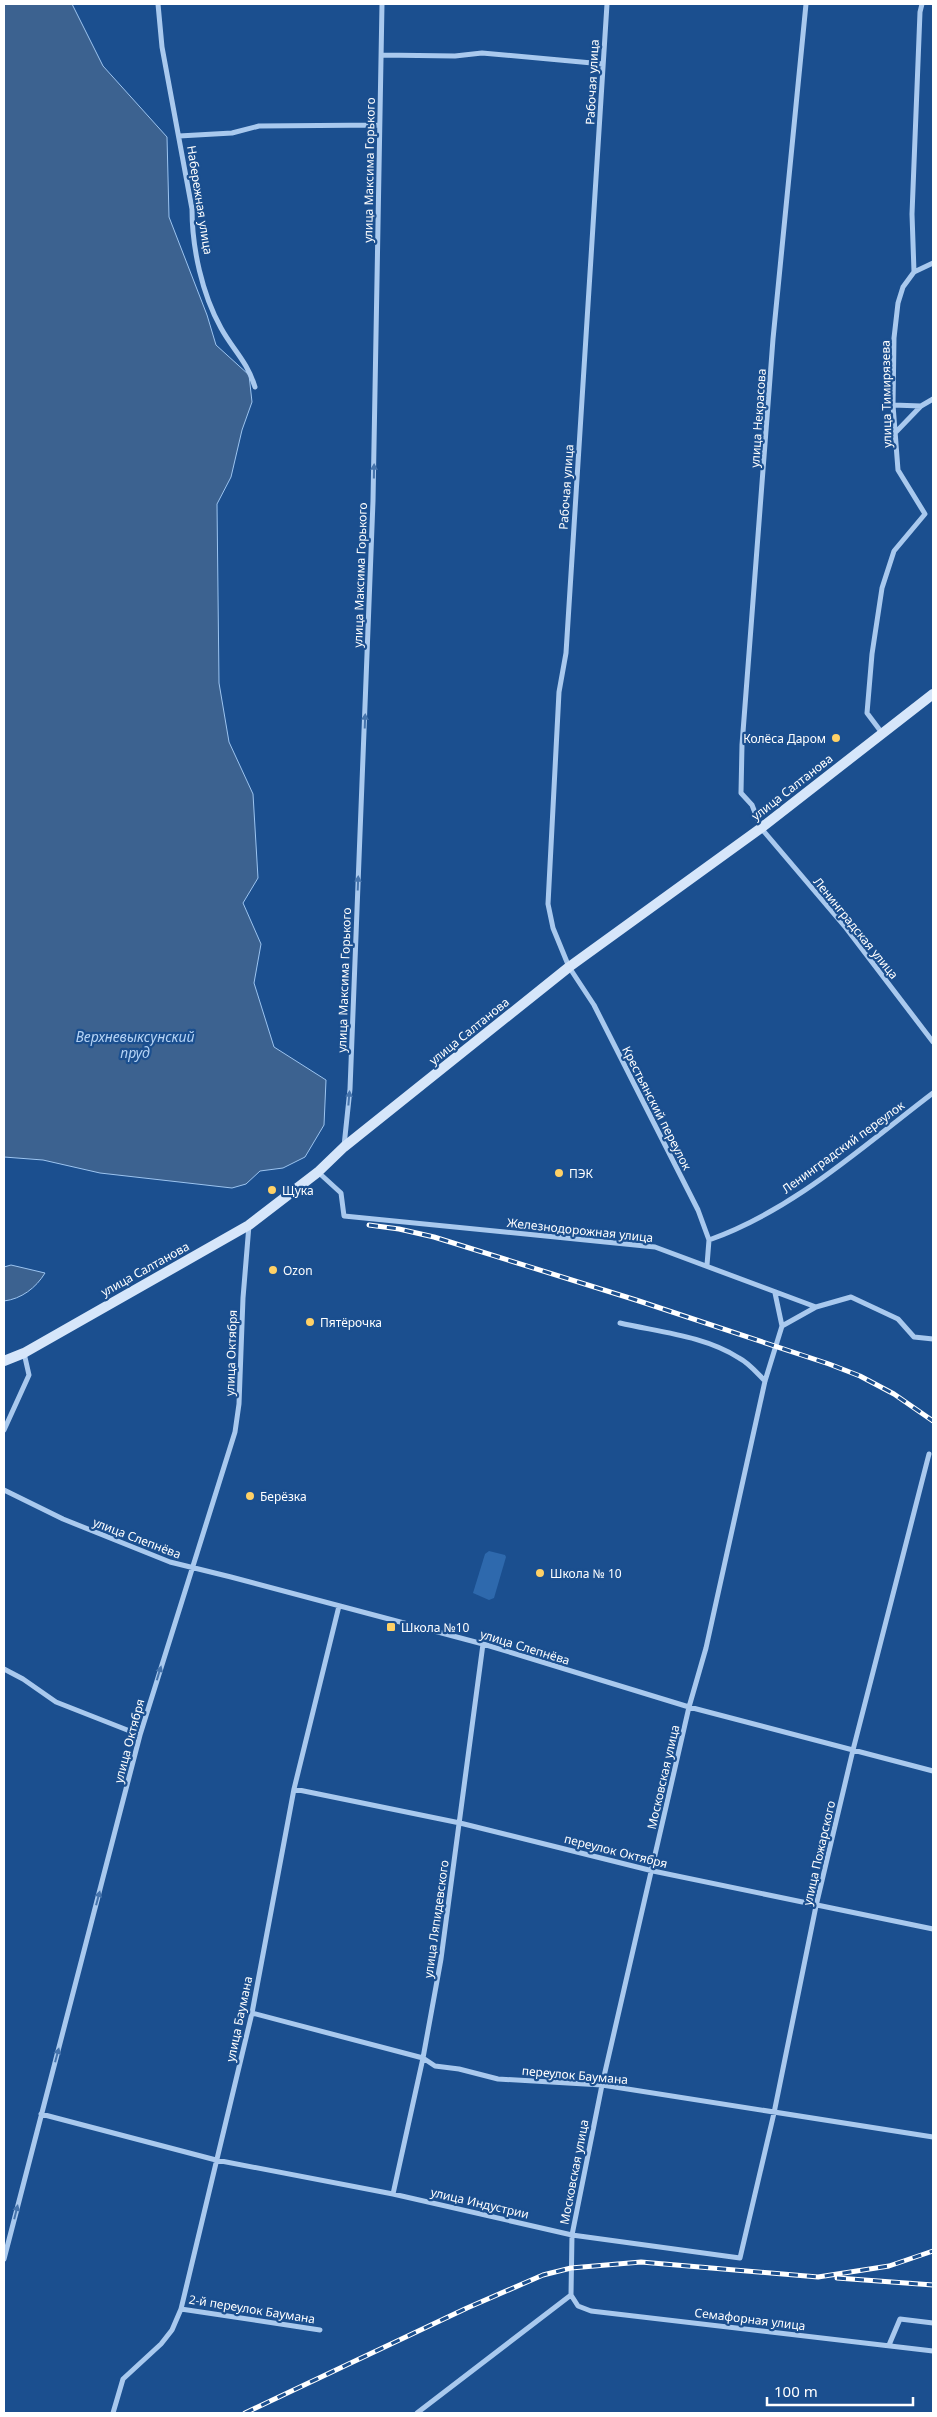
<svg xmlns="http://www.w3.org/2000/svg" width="937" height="2417" font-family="'Noto Sans',sans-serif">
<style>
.green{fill:#2e69ad}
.water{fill:#3c6290;stroke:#9cc4f0}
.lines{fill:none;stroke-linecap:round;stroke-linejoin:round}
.street{stroke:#a9c9ee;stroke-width:5}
.secondary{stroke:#d6e6fa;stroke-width:10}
.rail-casing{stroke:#fff;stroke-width:5}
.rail{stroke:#1b4f8f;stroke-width:3;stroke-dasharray:9;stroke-linecap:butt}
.oneway{fill:#4674ac}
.poi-dot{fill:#ffd166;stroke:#1b4f8f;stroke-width:2}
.labels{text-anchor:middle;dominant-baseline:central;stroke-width:4.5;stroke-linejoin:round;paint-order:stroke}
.street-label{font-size:12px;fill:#fff;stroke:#1b4f8f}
.poi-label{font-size:12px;fill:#fff;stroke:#1b4f8f;text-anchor:start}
.water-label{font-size:14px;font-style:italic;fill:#b5d3f5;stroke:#1b4f8f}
</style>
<rect width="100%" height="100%" fill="#1b4f8f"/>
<path class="green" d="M 489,1551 L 505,1555 L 506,1557 L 494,1598 L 489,1600 L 473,1593 L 485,1554 Z"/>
<path class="water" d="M 4,4 L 72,4 L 103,66 L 167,137 L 169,217 L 207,315 L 216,345 L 249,375 L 252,402 L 242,430 L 231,477 L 217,504 L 219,683 L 229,742 L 253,794 L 258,878 L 243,903 L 261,944 L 254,983 L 274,1047 L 326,1080 L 324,1125 L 305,1157 L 283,1168 L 260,1171 L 246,1184 L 232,1188 L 100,1173 L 43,1160 L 4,1157 Z
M 11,1265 L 45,1273 C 36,1288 21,1299 4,1301 L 4,1267 Z"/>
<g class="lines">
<path class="street" d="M 158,4 L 162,47 L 192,209 C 192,248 202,294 221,328 C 233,350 247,361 255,387
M 607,4 L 566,653 L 559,692 L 548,904 L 553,928 L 569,967 L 594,1005 L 698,1210 L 709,1240 L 707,1265
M 806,4 L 773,339 L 742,745 L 741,793 L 752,805 L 761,828 L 846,928 L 933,1042
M 381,55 L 455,56 L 482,53 L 603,64
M 179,136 L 232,133 L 259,126 L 379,125
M 914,272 L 933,263
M 893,405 L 921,406
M 895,433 L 921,406 L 933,399
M 882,733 L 867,713 L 872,654 L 882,588 L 894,551 L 925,514 L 898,470 L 893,405 L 894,338 L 898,303 L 903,287 L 914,272 L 912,214 L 920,12 L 922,4
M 344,1146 L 350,1089 L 373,501 L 382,4
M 318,1172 L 341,1193 L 344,1216 L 655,1247 L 816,1307 L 851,1297 L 898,1319 L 914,1337 L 933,1339
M 709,1240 C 794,1210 863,1146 933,1093
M 775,1293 L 782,1326 L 765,1381 L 706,1648 L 689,1707 L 602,2085 L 572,2235 L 571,2295 L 578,2306 L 591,2311 L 933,2351
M 620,1323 C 659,1332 705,1336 739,1358 C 749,1363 757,1373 765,1381
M 782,1326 L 816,1307
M 4,1430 L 29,1375 L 24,1353
M 4,1490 L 63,1519 L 170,1562 L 231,1577 L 483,1644 L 689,1707 L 933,1771
M 4,1669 L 23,1679 L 56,1702 L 140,1735
M 294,1789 L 460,1823 L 653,1871 L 933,1929
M 252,2013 L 423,2058 L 435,2066 L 459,2069 L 498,2079 L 602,2085 L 933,2137
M 41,2114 L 216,2160 L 393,2194 L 572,2235 L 740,2258 L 774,2113 L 816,1906 L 853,1750 L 929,1454
M 393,2194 L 423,2058 L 441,1959 L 483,1644
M 4,2259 L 140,1735 L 235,1432 L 239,1404 L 243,1298 L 249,1225
M 181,2309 L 320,2330
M 889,2345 L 900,2319 L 933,2323
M 113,2413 L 123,2379 L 161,2344 L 172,2330 L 181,2309 L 252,2013 L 294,1789 L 339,1606
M 417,2413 L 571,2295"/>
<path class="secondary" d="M 4,1361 L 24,1353 L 249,1225 L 318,1172 L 344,1147 L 569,967 L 761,828 L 933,694"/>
<defs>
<path id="rail" d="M 369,1225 L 399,1229 L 434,1237 L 636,1300 L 829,1364 L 860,1376 L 894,1394 L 933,1421
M 837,2278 L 933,2285
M 245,2413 L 467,2308 L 543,2275 L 571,2268 L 641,2262 L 818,2277 L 889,2266 L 933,2251"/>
</defs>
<use href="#rail" class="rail-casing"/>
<use href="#rail" class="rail"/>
</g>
<defs><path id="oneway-solid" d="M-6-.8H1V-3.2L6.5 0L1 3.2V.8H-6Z" transform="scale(1.25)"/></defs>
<g class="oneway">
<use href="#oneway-solid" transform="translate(374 471) rotate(-89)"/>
<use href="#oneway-solid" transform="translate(365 721) rotate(-88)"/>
<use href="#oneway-solid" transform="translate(358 883) rotate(-88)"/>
<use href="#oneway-solid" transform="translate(349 1098) rotate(-85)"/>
<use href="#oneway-solid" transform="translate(159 1673) rotate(-73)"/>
<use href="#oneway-solid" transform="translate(98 1898) rotate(-75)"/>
<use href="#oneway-solid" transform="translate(57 2055) rotate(-75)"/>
<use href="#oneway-solid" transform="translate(16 2212) rotate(-76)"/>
</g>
<g class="poi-dot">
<circle cx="836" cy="738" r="5"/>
<circle cx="559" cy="1173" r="5"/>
<circle cx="272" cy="1190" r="5"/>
<circle cx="273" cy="1270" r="5"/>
<circle cx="310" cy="1322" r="5"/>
<circle cx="250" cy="1496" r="5"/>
<circle cx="540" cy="1573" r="5"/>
<rect x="386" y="1622" width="10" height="10" rx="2.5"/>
</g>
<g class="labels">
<g class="street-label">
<text transform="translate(592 82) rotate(-87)">Рабочая улица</text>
<text transform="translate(369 170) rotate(-89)">улица Максима Горького</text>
<text transform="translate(200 200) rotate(81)">Набережная улица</text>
<text transform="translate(886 394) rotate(-91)">улица Тимирязева</text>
<text transform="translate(758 418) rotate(-86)">улица Некрасова</text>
<text transform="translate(566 487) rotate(-86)">Рабочая улица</text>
<text transform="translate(360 575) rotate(-88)">улица Максима Горького</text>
<text transform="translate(792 787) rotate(-38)">улица Салтанова</text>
<text transform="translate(856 928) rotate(51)">Ленинградская улица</text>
<text transform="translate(344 980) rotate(-88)">улица Максима Горького</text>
<text transform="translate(469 1031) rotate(-39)">улица Салтанова</text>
<text transform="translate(657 1108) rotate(63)">Крестьянский переулок</text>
<text transform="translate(843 1147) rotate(-36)">Ленинградский переулок</text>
<text transform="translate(580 1230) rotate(6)">Железнодорожная улица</text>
<text transform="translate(145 1269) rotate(-29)">улица Салтанова</text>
<text transform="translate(231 1353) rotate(-88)">улица Октября</text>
<text transform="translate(137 1538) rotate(21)">улица Слепнёва</text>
<text transform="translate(525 1647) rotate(17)">улица Слепнёва</text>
<text transform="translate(129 1741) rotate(-75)">улица Октября</text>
<text transform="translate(663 1777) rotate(-77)">Московская улица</text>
<text transform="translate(616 1851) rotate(14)">переулок Октября</text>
<text transform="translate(819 1853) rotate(-77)">улица Пожарского</text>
<text transform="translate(436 1919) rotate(-82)">улица Ляпидевского</text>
<text transform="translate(239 2019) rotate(-78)">улица Баумана</text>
<text transform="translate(575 2075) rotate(5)">переулок Баумана</text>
<text transform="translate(574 2172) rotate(-79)">Московская улица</text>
<text transform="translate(480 2203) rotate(13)">улица Индустрии</text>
<text transform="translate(252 2309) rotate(9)">2-й переулок Баумана</text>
<text transform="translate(750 2319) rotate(7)">Семафорная улица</text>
</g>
<g class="poi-label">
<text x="826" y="738" text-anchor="end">Колёса Даром</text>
<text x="569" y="1173">ПЭК</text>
<text x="282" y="1190">Щука</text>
<text x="283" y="1270">Ozon</text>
<text x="320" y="1322">Пятёрочка</text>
<text x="260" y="1496">Берёзка</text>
<text x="550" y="1573">Школа № 10</text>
<text x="401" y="1627">Школа №10</text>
</g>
<g class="water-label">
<text x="135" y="1036">Верхневыксунский<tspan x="135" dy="16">пруд</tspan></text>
</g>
</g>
<rect width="937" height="2417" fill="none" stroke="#ffffff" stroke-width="10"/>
<path d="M767 2397v8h146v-8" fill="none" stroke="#ffffff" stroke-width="2.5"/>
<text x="774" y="2397" font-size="15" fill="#ffffff" stroke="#1b4f8f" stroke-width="4" paint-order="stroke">100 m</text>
</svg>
